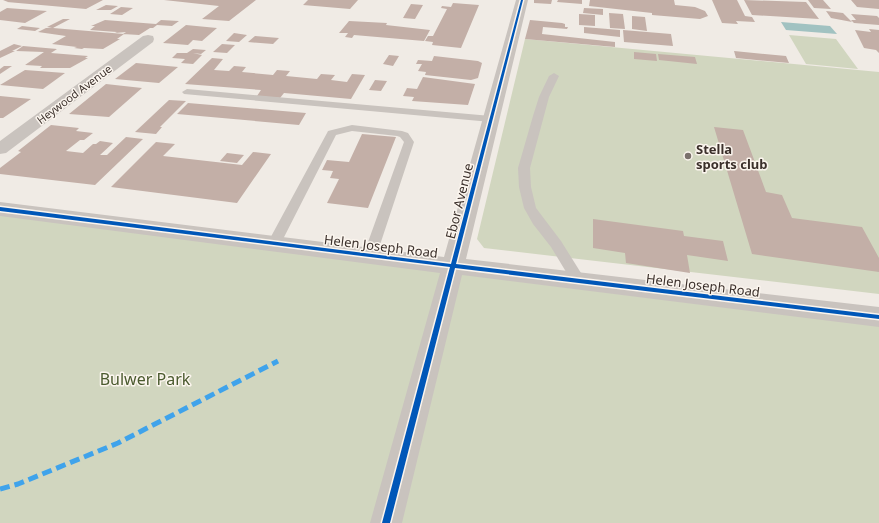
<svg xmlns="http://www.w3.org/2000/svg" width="879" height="523" font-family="'Noto Sans',sans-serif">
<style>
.green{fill:#d1d6bf}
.water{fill:#a1c2c1}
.building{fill:#c3afa7}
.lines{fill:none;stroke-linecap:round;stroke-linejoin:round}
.lane{fill:#c9c3be;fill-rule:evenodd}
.street{fill:#c9c3be;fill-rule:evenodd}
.quiet{stroke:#3fa3eb;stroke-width:5;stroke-dasharray:10 5;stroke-linecap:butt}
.cycleway-casing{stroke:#fbf5ee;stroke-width:3}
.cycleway{fill:#0057b8;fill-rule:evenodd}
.poi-dot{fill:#7a716c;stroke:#fbf5ee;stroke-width:1.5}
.labels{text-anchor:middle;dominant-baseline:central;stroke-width:3;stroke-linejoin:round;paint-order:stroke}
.far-street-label{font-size:11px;fill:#3b302b;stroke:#fbf5ee}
.poi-label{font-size:13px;font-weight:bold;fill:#3b302b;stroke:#fbf5ee;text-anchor:start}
.street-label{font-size:13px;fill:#3b302b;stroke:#fbf5ee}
.near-park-label{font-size:16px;fill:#4a5a2e;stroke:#fbf5ee}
</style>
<rect width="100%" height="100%" fill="#f0ebe5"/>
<path class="green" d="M 789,35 L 836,39 L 858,69 L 806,64 Z
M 525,39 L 879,72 L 879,294 L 484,248 L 477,239 Z
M 0,215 L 879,326 L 879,523 L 0,523 Z"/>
<path class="water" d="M 781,22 L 830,26 L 837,34 L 786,30 Z"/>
<path class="building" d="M 3,0 L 103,0 L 86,9 L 7,2 L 8,2 Z
M 164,0 L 256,0 L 229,21 L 202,19 L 219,6 Z
M 308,0 L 358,0 L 350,9 L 303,5 Z
M 534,0 L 552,0 L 551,4 L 534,3 Z
M 558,0 L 582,0 L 582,4 L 557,2 Z
M 590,0 L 674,0 L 675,5 L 695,7 L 705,11 L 708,16 L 700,19 L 652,15 L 652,13 L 589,6 Z
M 712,0 L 737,0 L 745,16 L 752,17 L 755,22 L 736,21 L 738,24 L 722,23 Z
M 744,0 L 806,2 L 819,19 L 752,15 Z
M 808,0 L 823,0 L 831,9 L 814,8 Z
M 851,0 L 879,0 L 879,9 L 857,7 Z
M 453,3 L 479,5 L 461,48 L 432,45 L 433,42 L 425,41 L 428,36 L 433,36 L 447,9 L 441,8 L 442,6 L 451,7 Z
M 411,4 L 423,5 L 415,19 L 403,18 Z
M 106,5 L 118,6 L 111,10 L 96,10 Z
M 121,7 L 133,8 L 122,15 L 110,14 Z
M 7,8 L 47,11 L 25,23 L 0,20 L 0,12 Z
M 584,8 L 603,9 L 603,15 L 583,13 Z
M 826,11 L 843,13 L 852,22 L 831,18 Z
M 609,13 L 623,14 L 625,29 L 610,28 Z
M 579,14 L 595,15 L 595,26 L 579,25 Z
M 851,14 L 877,16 L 879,18 L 879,25 L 854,23 L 851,20 L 856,20 Z
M 632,16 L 645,17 L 647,31 L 632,29 Z
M 63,19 L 70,19 L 53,28 L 124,34 L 117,39 L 120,39 L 103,49 L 84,48 L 82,49 L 74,48 L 77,47 L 52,44 L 66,36 L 38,32 L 46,28 L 52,28 L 47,27 Z
M 105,20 L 156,24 L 161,20 L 179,21 L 172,26 L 157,25 L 153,28 L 150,28 L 139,35 L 123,34 L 126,32 L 115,33 L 117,32 L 90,30 L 95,26 L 91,26 Z
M 530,20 L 562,23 L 565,24 L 565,27 L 568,27 L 567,29 L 543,27 L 542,34 L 615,42 L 615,47 L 525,39 Z
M 349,21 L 387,23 L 386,25 L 430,30 L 424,41 L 354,35 L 352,38 L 345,37 L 348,33 L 339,33 Z
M 186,25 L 217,28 L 202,41 L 193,40 L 188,45 L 163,43 Z
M 22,26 L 40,28 L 35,31 L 17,29 Z
M 584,27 L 620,30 L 620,37 L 584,33 Z
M 869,29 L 879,30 L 879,53 L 876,50 L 864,48 L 855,30 L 871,32 Z
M 623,30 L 671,34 L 673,46 L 624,42 Z
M 234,33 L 247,35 L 239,42 L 226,41 Z
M 255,36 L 279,38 L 273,44 L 248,42 Z
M 14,44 L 22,46 L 12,51 L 15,51 L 0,58 L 0,51 Z
M 222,44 L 235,45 L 227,53 L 213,52 Z
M 23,46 L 57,49 L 51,53 L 88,56 L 85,58 L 88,58 L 70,68 L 40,68 L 42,66 L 25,65 L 44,52 L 16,51 Z
M 193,49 L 206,50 L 201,54 L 193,53 L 202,55 L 193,64 L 181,63 L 185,59 L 172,58 L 177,53 L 187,53 Z
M 734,51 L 786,56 L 789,63 L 736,58 Z
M 634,52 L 656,54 L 657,61 L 634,59 Z
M 658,54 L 695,57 L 697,64 L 659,60 Z
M 389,55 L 399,56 L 393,66 L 383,64 Z
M 434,56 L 478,61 L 482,63 L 478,78 L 471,80 L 425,75 L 426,72 L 418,71 L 422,64 L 416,64 L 418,60 L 432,61 Z
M 212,58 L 223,59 L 214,70 L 229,71 L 234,66 L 246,67 L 242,72 L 273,75 L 277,70 L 290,71 L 286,76 L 317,79 L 321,74 L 335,75 L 331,80 L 347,82 L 352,74 L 365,75 L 351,99 L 284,93 L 280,98 L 257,96 L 261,90 L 185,84 Z
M 136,63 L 178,67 L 159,83 L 115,79 Z
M 4,66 L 12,66 L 0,74 L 0,69 Z
M 25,70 L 65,73 L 43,89 L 0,85 Z
M 423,77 L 475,84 L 468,105 L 412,101 L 414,97 L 403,96 L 407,88 L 417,89 Z
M 375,80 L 387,81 L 381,91 L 369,90 Z
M 106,84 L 142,88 L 109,117 L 69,114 Z
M 0,96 L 31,99 L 3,118 L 0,118 Z
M 169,100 L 186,101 L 160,127 L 162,127 L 156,134 L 135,132 Z
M 188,103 L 306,113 L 299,125 L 177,114 Z
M 51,125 L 79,128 L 76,131 L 93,133 L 84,140 L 80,140 L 66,151 L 83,153 L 93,144 L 96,144 L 100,141 L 113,143 L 100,155 L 107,155 L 126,137 L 143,139 L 95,185 L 0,174 L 0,168 L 21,152 L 18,151 Z
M 714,127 L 743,130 L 766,192 L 782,195 L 792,218 L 862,227 L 879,258 L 879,272 L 752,254 Z
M 362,134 L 396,137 L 368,208 L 327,203 L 339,179 L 330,178 L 333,171 L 322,170 L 327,160 L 349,162 Z
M 156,142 L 175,144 L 163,156 L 242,165 L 253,152 L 271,154 L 237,203 L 111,187 Z
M 227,153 L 244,155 L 237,163 L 220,161 Z
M 593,219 L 683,231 L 684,236 L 723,241 L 728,261 L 687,255 L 690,273 L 626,263 L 625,253 L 593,248 Z"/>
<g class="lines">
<path class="lane" d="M 554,73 L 559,76 L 549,97 L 530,168 L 531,187 L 536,208 L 561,241 L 586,281 L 584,285 L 579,287 L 574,285 L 551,247 L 533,224 L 524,208 L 519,187 L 518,168 L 533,116 L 539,97 L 549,76 Z
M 187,89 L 491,116 L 496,119 L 491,122 L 184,94 L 182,92 Z
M 352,125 L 402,131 L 408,133 L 414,142 L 375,260 L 370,261 L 365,260 L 363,256 L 404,142 L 400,137 L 397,136 L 352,131 L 336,135 L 279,247 L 274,249 L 269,247 L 267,244 L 327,133 L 328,131 Z"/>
<path class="street" d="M 516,0 L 528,0 L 466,259 L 879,307 L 879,327 L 462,275 L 402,523 L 370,523 L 440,273 L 0,216 L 0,202 L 444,257 Z
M 148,35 L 153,36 L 154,39 L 153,42 L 6,153 L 0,154 L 0,141 L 143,36 Z"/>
<path class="quiet" d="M 0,489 L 18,484 L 118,443 L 278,361"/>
<defs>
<path id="cycleway" d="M 521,0 L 523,0 L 456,264 L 879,315 L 879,319 L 455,268 L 390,523 L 382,523 L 450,267 L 0,211 L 0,207 L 451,264 Z"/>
</defs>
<use href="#cycleway" class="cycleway-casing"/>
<use href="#cycleway" class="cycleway"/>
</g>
<circle class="poi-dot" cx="688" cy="156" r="4"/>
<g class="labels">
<g class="far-street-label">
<text transform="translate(74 94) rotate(-37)">Heywood Avenue</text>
</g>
<g class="poi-label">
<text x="696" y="149">Stella<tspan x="696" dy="15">sports club</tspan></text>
</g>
<g class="street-label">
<text transform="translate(459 201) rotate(-76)">Ebor Avenue</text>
<text transform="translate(381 246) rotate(7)">Helen Joseph Road</text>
<text transform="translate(703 285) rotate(7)">Helen Joseph Road</text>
</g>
<g class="near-park-label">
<text x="145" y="379">Bulwer Park</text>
</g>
</g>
</svg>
